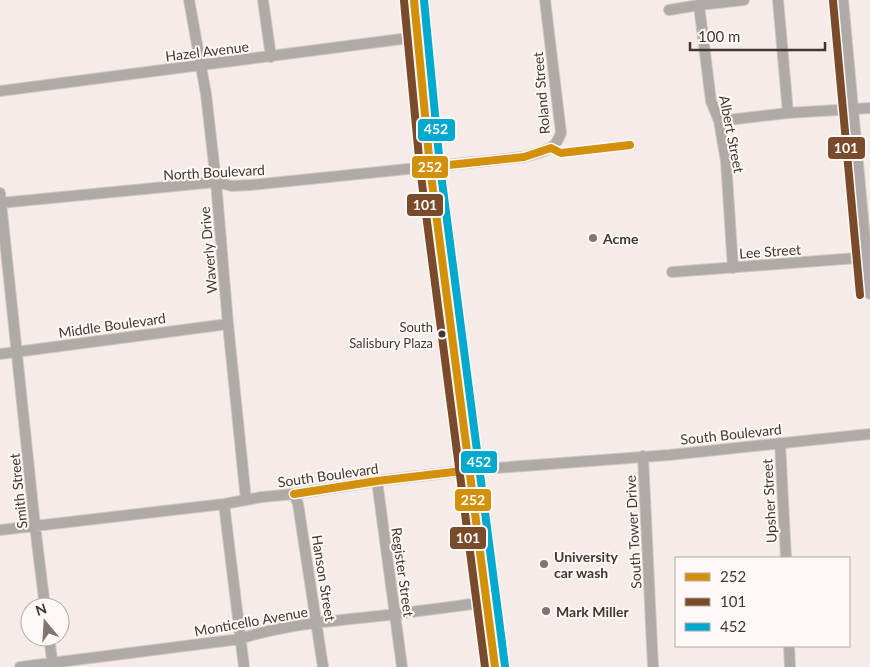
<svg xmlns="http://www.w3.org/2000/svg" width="870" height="667" font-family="Lato,sans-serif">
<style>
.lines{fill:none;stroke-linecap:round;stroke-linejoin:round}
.minor-casing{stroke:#d0c8c4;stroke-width:12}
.major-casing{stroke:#d0c8c4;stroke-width:16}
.minor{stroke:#afaaa8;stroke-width:10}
.major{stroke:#b4adab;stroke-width:14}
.bus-1-casing{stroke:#fff8f6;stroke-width:11}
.bus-2-casing{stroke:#fff8f6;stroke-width:11}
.bus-3-casing{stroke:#fff8f6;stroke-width:11}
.bus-1{stroke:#d3900a;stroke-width:8}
.bus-2{stroke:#7a4b2a;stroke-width:8}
.bus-3{stroke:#00a9ce;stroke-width:8}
.poi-dot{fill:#817572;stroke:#fff8f6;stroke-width:2}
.bus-dot{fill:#423632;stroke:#fff8f6;stroke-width:2}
.labels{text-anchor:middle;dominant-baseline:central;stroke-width:4;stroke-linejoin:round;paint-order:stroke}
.bus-label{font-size:13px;fill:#423632;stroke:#fff8f6;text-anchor:end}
.street-label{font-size:14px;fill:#423632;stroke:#fff8f6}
.poi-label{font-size:14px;font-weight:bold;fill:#423632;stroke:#fff8f6;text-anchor:start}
.line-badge{stroke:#fff8f6;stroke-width:2}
.badge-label{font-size:14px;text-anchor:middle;font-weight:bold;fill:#fff}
</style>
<rect width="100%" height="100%" fill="#f5ebe8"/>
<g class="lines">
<defs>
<path id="minor" d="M 189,0 L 206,94 L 216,182 L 228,324 L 246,500
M 263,0 L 271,57
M 778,0 L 788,113
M 843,0 L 870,294
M 699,5 L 711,101 L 719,121 L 726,161 L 733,268
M 669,10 L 699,5 L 744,0
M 0,91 L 417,37
M 719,121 L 788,113 L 870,108
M 0,193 L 35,526 L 45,607
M 0,203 L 216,182 L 232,186 L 251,185 L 524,157 C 533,154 548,152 555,144 C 558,141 559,137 561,133 L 545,0
M 672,272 L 870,257
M 0,354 L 228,324
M 780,443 L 786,558
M 643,456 L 653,667
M 377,481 L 402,667
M 294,494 L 298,504 L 323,667
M 224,504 L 244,667
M 0,530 L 224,504 L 262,497 L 294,494 L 377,481 L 470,470 L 669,455 L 870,434
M 49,637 L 53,667
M 789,646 L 790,667
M 20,667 L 240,639 C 281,625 326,622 369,617 C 408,613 448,607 487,602"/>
<path id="major" d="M 414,0 L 430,167 L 495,667"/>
</defs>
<use href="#minor" class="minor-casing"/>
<use href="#major" class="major-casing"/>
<use href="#minor" class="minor"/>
<use href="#major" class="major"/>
<defs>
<path id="bus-1" d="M 414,0 L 430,167 L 495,667
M 430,167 L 524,157 L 551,148 L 561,153 L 630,145
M 294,494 L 377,481 L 470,470"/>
<path id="bus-2" d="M 404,1 L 420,168 L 485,667
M 833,1 L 860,295"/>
<path id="bus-3" d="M 424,0 L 440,166 L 505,666"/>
</defs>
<use href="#bus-1" class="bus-1-casing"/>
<use href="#bus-2" class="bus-2-casing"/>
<use href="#bus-3" class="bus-3-casing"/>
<use href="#bus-1" class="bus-1"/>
<use href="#bus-2" class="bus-2"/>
<use href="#bus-3" class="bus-3"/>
</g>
<g class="poi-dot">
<circle cx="593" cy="238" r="5"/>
<circle cx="544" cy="564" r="5"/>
<circle cx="546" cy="611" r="5"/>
</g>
<circle class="bus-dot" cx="442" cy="334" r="4.5"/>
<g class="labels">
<g class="bus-label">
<text x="433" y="327">South<tspan x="433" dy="16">Salisbury Plaza</tspan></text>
</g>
<g class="street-label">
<text transform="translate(207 51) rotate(-7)">Hazel Avenue</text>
<text transform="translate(541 93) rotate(-95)">Roland Street</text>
<text transform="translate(732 134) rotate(79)">Albert Street</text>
<text transform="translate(214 172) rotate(-3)">North Boulevard</text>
<text transform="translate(208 250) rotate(-95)">Waverly Drive</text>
<text transform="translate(770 251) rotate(-4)">Lee Street</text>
<text transform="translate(112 325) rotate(-8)">Middle Boulevard</text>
<text transform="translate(731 434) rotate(-6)">South Boulevard</text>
<text transform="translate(328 475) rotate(-8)">South Boulevard</text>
<text transform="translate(18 491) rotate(-96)">Smith Street</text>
<text transform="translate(769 501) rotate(-93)">Upsher Street</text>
<text transform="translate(633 532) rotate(-93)">South Tower Drive</text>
<text transform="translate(403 572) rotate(82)">Register Street</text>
<text transform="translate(324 578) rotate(81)">Hanson Street</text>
<text transform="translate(251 621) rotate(-10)">Monticello Avenue</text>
</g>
<g class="poi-label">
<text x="603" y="238">Acme</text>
<text x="554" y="556">University<tspan x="554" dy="16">car wash</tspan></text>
<text x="556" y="611">Mark Miller</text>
</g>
</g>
<g class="line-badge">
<rect x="417" y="118" width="39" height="24" rx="5" fill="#00a9ce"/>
<rect x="827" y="136" width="39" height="24" rx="5" fill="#7a4b2a"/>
<rect x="411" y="155" width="38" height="24" rx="5" fill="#d3900a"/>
<rect x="406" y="193" width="38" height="24" rx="5" fill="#7a4b2a"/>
<rect x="460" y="450" width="38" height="24" rx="5" fill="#00a9ce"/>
<rect x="454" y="488" width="38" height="24" rx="5" fill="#d3900a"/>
<rect x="449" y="526" width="38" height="24" rx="5" fill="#7a4b2a"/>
</g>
<g class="badge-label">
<text x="436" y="134">452</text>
<text x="846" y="153">101</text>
<text x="430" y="172">252</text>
<text x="425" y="210">101</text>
<text x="479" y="467">452</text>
<text x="473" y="505">252</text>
<text x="468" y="543">101</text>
</g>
<rect x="675" y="557" width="175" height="90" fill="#fff8f6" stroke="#b3aaa8"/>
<rect x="685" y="573" width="25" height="8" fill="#d3900a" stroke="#b3aaa8"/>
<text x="720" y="582" font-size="15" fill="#423632">252</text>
<rect x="685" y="598" width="25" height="8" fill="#7a4b2a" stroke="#b3aaa8"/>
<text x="720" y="607" font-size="15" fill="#423632">101</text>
<rect x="685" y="623" width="25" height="8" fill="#00a9ce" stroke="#b3aaa8"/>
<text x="720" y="632" font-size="15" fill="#423632">452</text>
<g transform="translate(45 622) rotate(342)"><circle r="24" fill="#fff8f6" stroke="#b3aaa8"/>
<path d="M0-4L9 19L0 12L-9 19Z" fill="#817572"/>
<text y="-8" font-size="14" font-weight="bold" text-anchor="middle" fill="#423632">N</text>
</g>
<path d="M690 42v8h135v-8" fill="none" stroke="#423632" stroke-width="2.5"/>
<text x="698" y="42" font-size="15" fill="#423632" stroke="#fff8f6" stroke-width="4" paint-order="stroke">100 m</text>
</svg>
